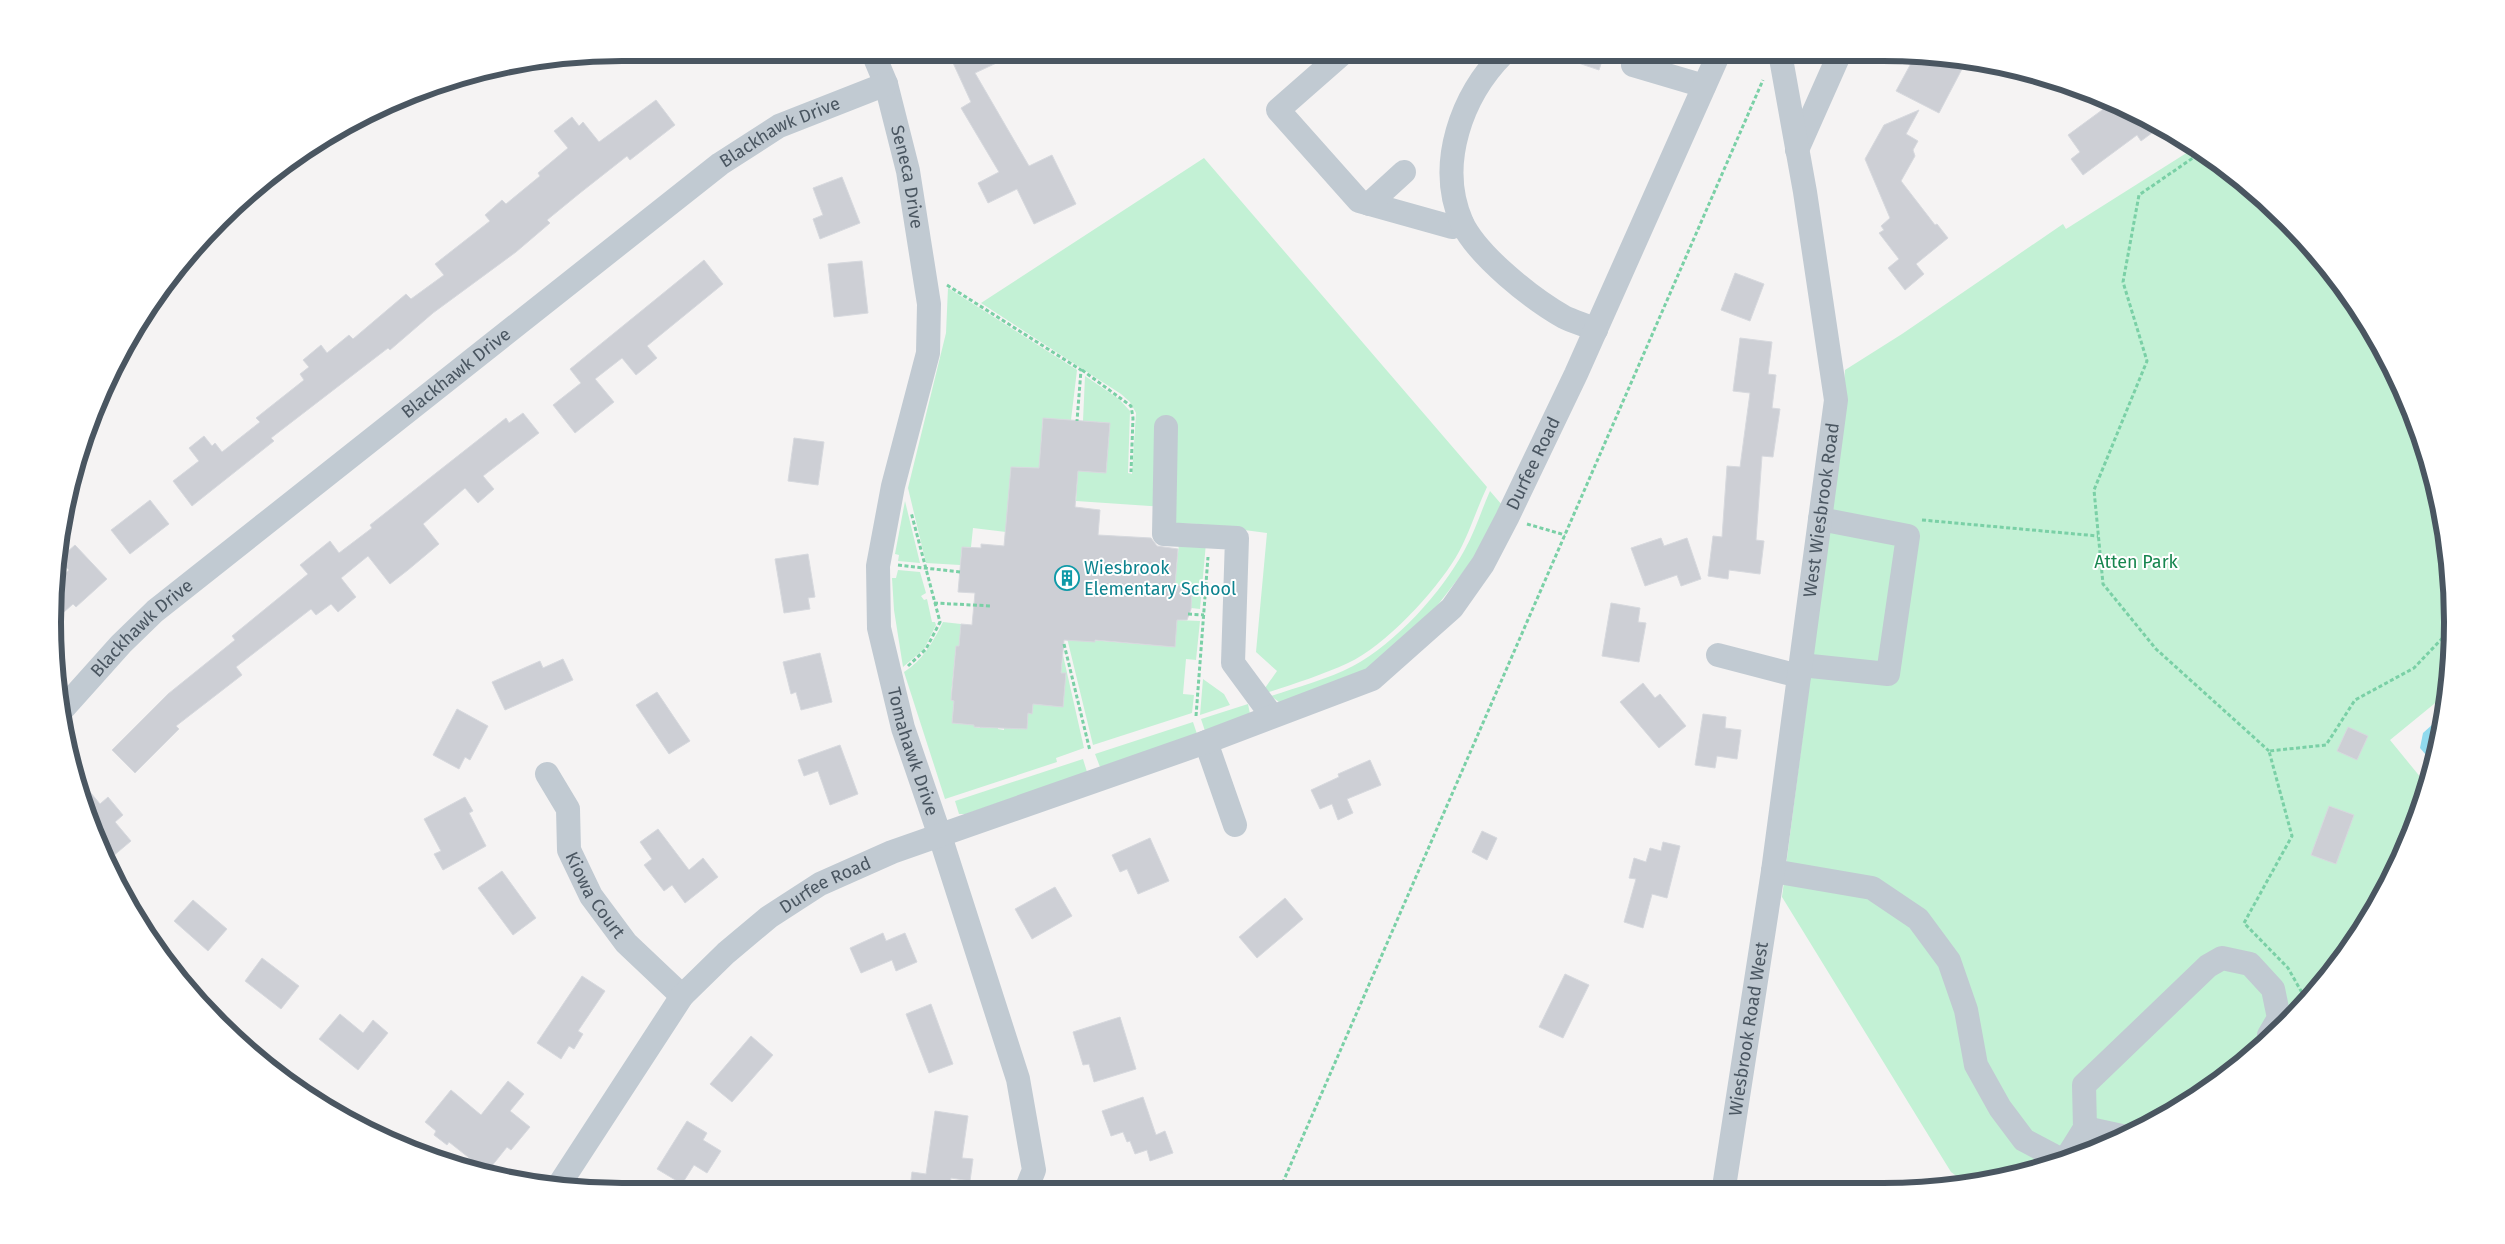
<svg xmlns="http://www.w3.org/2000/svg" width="2505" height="1244" font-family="'Fira Sans',sans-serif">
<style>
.green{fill:#c3f1d5}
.water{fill:#90daee}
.building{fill:#cdcfd5;stroke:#d7d9de}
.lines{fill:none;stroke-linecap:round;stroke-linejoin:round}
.path{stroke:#7ad0a6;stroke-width:3;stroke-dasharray:4 2.5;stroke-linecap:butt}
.minor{stroke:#c1cad2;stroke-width:24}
.labels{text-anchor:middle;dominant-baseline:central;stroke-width:4;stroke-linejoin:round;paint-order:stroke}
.street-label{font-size:18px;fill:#4a5661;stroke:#fff}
.park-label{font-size:18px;fill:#17864f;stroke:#fff}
.culture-label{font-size:18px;fill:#0d838f;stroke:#fff;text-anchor:start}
.rim{fill:none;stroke:#4a5661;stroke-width:6}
</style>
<rect width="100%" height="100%" fill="#f5f3f3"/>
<path class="green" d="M 2196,147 L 2286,220 L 2357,306 L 2409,404 L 2442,511 L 2452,622 L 2445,695 L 2390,740 L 2426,784 L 2409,840 L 2335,968 L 2230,1074 L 2101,1148 L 1967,1184 L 1951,1172 L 1782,897 L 1837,469 L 1845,370 L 1902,334 L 2063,224 L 2066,229 Z
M 1204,158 L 1487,487 C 1476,510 1469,535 1456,557 C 1435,592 1385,646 1348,663 C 1322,675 1294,684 1266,693 L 1265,688 L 1277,671 L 1256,652 L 1267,533 L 1199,524 L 1165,523 L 1165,507 L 1076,501 L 1078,471 L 1106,473 L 1110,423 L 1083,421 L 1085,376 L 1119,399 L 1130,411 L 1128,473 L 1132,474 L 1136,413 L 1130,402 L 1121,394 L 981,303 Z
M 948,288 L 1077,370 L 1071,420 L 1043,418 L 1039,468 L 1011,467 L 1006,532 L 973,528 L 971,547 L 962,547 L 960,565 L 926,563 L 908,488 L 946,333 Z
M 1490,491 L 1502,505 L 1478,553 L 1430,615 L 1365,672 L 1283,705 L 1271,696 C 1298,687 1328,679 1353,666 C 1396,643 1441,593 1464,551 C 1475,532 1481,511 1490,491 Z
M 905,501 L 920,563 L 898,561 L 899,555 L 895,554 Z
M 1179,543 L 1206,543 L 1200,609 L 1191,608 L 1192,586 L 1175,585 Z
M 898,570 L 920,572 L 926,593 L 921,596 L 924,600 L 927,599 L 932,622 L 935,622 L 936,625 L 924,649 L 903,667 L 894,610 L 892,578 L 896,578 Z
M 1177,620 L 1200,621 L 1196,660 L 1186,659 L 1183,694 L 1194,695 L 1192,713 L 1093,745 L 1067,638 L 1174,647 Z
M 943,622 L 961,624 L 959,646 L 956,646 L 951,695 L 951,700 L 954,701 L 952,723 L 974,725 L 974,727 L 980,728 L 980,725 L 998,727 L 998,729 L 1004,730 L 1004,727 L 1027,729 L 1028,713 L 1032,714 L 1033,704 L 1063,707 L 1066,674 L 1061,673 L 1063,655 L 1084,748 L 1056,758 L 1057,762 L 945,799 L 904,672 C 923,660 933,642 943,622 Z
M 1203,679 L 1224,694 L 1230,705 L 1200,715 Z
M 1248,704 L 1250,714 L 1205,731 L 1201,719 Z
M 1193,722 L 1197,734 L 1100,767 L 1095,754 Z
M 1083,759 L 1087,772 L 966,814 L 959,814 L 955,801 Z"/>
<path class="water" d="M 2443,715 L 2441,733 L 2433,763 L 2420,748 L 2423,733 Z"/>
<path class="building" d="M 948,52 L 1020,52 L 975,73 L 1029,166 L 1052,155 L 1076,204 L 1034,224 L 1017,189 L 988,203 L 978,183 L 999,172 L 961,108 L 971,102 Z
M 1555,52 L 1605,52 L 1599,70 L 1555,55 Z
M 1915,56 L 1943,58 L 1962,69 L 1939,113 L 1896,91 Z
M 656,100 L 675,125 L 630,160 L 627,156 L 580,193 L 547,220 L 550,223 L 516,252 L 433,313 L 390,350 L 388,348 L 271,438 L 274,441 L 192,506 L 173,481 L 199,461 L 189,448 L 204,436 L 212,446 L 215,443 L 222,452 L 260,422 L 256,418 L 304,380 L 300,374 L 309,367 L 303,360 L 321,345 L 327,353 L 349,335 L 353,339 L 406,294 L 411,299 L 444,275 L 435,264 L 490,221 L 485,215 L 502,200 L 506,204 L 540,176 L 538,173 L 568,148 L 554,131 L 572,117 L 579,126 L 583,122 L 599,142 Z
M 2113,102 L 2120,106 L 2130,120 L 2137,115 L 2160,127 L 2141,141 L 2137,135 L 2083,175 L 2071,159 L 2080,152 L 2068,135 Z
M 1919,110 L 1906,134 L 1918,141 L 1913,150 L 1915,156 L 1901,181 L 1935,225 L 1937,224 L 1948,238 L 1916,264 L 1924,274 L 1905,290 L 1888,268 L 1899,259 L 1879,233 L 1884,230 L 1881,226 L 1890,218 L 1865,159 L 1884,125 Z
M 842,177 L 860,223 L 820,239 L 813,219 L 823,215 L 813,188 Z
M 704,260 L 723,284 L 647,346 L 657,358 L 636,375 L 622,358 L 595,379 L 614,402 L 575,433 L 553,405 L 581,383 L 570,369 Z
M 862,261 L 868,313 L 834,317 L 828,264 Z
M 1735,273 L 1764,284 L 1750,321 L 1721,310 Z
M 1740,338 L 1772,342 L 1768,374 L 1776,375 L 1772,408 L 1780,409 L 1773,457 L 1762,456 L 1756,540 L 1764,541 L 1760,574 L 1729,570 L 1728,579 L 1708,576 L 1713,536 L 1722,537 L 1727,466 L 1740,467 L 1750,393 L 1733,391 Z
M 523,413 L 539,433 L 483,476 L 494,489 L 478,503 L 465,488 L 423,524 L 439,544 L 408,570 L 390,584 L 368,556 L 341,578 L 356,597 L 338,612 L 331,604 L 316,615 L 311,609 L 236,667 L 242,675 L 176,726 L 179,729 L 135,773 L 112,750 L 168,694 L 235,640 L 232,636 L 308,574 L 300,565 L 330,541 L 339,553 L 372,528 L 370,525 L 506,418 L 509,423 Z
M 1043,418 L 1110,423 L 1106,473 L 1078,471 L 1075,507 L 1100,510 L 1098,535 L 1151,538 L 1157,546 L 1178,549 L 1175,585 L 1192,586 L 1191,609 L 1187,620 L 1177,620 L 1175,647 L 1095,640 L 1095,642 L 1064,640 L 1061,673 L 1066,673 L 1063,707 L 1033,704 L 1032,714 L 1028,713 L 1027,729 L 974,727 L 974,725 L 952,723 L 954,701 L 951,700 L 956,646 L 959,646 L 961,624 L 972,625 L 975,593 L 958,592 L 962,547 L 981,548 L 981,544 L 1004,546 L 1011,467 L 1039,468 Z
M 794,438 L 824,442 L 818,485 L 788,481 Z
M 150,500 L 169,524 L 130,554 L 111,530 Z
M 1661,538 L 1664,546 L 1687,538 L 1701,579 L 1681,586 L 1677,575 L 1645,586 L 1631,548 Z
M 75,545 L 107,579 L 76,607 L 73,604 L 64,612 L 55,601 L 56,582 L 69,570 L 59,559 Z
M 808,554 L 815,597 L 808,598 L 810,609 L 784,613 L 775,559 Z
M 1611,603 L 1640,608 L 1638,622 L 1646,623 L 1639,662 L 1602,656 Z
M 820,653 L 832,702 L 801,710 L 796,692 L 791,694 L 783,662 Z
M 563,659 L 573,680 L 505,710 L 492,682 L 540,661 L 543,668 Z
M 1643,683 L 1655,698 L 1660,694 L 1686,726 L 1659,748 L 1620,702 Z
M 657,692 L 690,741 L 669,754 L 636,705 Z
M 457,709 L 488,726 L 470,760 L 465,757 L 459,769 L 433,755 Z
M 1703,714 L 1726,717 L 1725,728 L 1741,730 L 1737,759 L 1717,756 L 1715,768 L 1695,765 Z
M 2348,727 L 2368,736 L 2357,760 L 2337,751 Z
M 840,745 L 858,794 L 830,805 L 818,771 L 804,776 L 798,760 Z
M 1370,760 L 1381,785 L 1347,799 L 1353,813 L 1338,820 L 1332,804 L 1320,809 L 1311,790 L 1339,777 L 1338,774 Z
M 76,775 L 100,804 L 108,797 L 123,815 L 115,822 L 131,841 L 106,862 L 83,805 Z
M 465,797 L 473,811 L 469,813 L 486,846 L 443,870 L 434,854 L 441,851 L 424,819 Z
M 2329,806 L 2354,815 L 2336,864 L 2311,855 Z
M 658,829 L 689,870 L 703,858 L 718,877 L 685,903 L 672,885 L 664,891 L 644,865 L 652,859 L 640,842 Z
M 1482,831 L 1497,838 L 1487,860 L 1472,852 Z
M 1150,838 L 1169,881 L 1138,894 L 1127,869 L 1120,872 L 1112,855 Z
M 1663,842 L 1680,846 L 1667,898 L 1652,894 L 1643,928 L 1624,922 L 1636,879 L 1629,878 L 1634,858 L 1646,862 L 1650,848 L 1661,851 Z
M 502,871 L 536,918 L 513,935 L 478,888 Z
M 1055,887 L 1072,916 L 1032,939 L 1015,909 Z
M 1285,898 L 1303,919 L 1257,958 L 1239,937 Z
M 193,900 L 227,929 L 208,951 L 174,921 Z
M 883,933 L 886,941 L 905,933 L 917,962 L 896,971 L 892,960 L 861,973 L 850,948 Z
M 262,958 L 299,986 L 281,1009 L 245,981 Z
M 1565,974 L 1589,985 L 1563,1038 L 1539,1027 Z
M 582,976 L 605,991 L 578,1031 L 583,1034 L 574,1049 L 569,1046 L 561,1059 L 537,1043 Z
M 931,1004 L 953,1064 L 929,1073 L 906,1014 Z
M 340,1014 L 363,1033 L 373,1020 L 388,1033 L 358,1070 L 319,1039 Z
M 1120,1017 L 1136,1069 L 1094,1082 L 1089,1064 L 1083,1065 L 1073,1032 Z
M 751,1036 L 773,1055 L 732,1102 L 710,1084 Z
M 508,1081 L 524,1094 L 510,1111 L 530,1127 L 511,1150 L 507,1147 L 487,1172 L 449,1142 L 447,1145 L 434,1135 L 436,1131 L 425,1122 L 451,1090 L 481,1115 Z
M 1143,1097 L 1156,1135 L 1165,1131 L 1173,1153 L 1150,1161 L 1147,1150 L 1135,1154 L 1130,1141 L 1127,1142 L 1123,1132 L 1111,1136 L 1102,1111 Z
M 935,1111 L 968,1116 L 962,1158 L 973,1159 L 970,1181 L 951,1178 L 949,1190 L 910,1187 L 912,1172 L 926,1174 Z
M 687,1121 L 707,1133 L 703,1140 L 721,1151 L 707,1173 L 694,1165 L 682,1184 L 657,1169 Z"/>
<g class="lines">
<path class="path" d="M 2203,151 L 2139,195 L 2123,282 L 2147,361 L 2094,490 L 2103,584 L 2156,649 L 2269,751
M 947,285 L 1081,370 L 1077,421
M 1082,370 L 1131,406 L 1133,418 L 1131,472
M 1922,520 L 2098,536
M 1527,524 L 1565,535
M 898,565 L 960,572
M 934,603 L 992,606
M 1188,614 L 1204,615
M 1064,644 L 1090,751
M 908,666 L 926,649 L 940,622 L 911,512
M 1196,716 L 1208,557
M 2305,998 L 2288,968 L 2244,923 L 2292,836 L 2269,751 L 2326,745 L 2355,700 L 2414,668 L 2452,628
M 1280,1189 L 1763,80"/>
<g class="minor">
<path id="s1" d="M 873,53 L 886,84 L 908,171 L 929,304 L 928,353 L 893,486 L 878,566 L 879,628 L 903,728 L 940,836 L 1018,1079 L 1034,1170 L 1026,1190"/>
<path d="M 1343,53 L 1278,110 L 1359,201 L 1452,227 L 1462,223"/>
<path d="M 1504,53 C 1462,95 1436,164 1462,223 C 1478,256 1532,299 1564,317 C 1574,322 1586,325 1596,330"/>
<path d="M 1637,53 L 1633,65 L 1704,86"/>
<path d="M 1797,150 L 1840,53"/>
<path d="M 1369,204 L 1404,172"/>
<path d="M 1166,427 L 1164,534 L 1237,538 L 1233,663 L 1272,716"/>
<path d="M 1718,655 L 1799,676"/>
<path d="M 1801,665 L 1888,674 L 1908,536 L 1820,519"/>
<path id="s2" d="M 61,711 L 121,644 L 155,611 L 720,164 L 779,126 L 886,84"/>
<path d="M 1206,742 L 1235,825"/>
<path id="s3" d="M 547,774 L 568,809 L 569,850 L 591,896 L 626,943 L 682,996"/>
<path d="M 1773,871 L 1872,888 L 1918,919 L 1949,961 L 1966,1010 L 1976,1065 L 2000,1108 L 2024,1140 L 2060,1159"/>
<path d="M 2085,1128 L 2122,1136"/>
<path d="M 2067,1157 L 2085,1128 L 2084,1085 L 2208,966 L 2222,958 L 2250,964 L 2273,989 L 2279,1018 L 2269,1035"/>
<path id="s4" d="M 559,1185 L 682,996 L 726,953 L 769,917 L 820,884 L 892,852 L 1206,742 L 1372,679 L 1452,608 L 1483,564 L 1507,518 L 1576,374 L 1719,53"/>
<path id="s5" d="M 1724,1187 L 1773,871 L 1836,400 L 1805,192 L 1780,53"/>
</g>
</g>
<defs>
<symbol id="building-ring" viewBox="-11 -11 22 22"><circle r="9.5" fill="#fff" stroke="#0f9aa8" stroke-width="1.5"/><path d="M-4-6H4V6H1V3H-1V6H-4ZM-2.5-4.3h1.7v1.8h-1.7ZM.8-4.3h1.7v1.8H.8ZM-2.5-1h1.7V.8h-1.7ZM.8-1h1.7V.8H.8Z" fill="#0f9aa8"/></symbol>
</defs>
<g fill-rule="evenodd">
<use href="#building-ring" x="1053" y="564" width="28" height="28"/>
</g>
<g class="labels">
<g class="street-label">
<text stroke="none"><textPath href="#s2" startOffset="926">Blackhawk Drive</textPath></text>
<text stroke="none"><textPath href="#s1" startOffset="129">Seneca Drive</textPath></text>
<text stroke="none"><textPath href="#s2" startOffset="521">Blackhawk Drive</textPath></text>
<text stroke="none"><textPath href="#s4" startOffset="1266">Durfee Road</textPath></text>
<text stroke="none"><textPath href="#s5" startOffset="684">West Wiesbrook Road</textPath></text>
<text stroke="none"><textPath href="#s2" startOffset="116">Blackhawk Drive</textPath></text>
<text stroke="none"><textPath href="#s1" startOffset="716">Tomahawk Drive</textPath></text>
<text stroke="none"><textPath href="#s4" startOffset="408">Durfee Road</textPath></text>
<text stroke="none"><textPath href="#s3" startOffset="134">Kiowa Court</textPath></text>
<text stroke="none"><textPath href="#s5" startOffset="160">Wiesbrook Road West</textPath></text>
</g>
<g class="park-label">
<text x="2136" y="562">Atten Park</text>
</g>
<g class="culture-label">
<text x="1084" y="568">Wiesbrook<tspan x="1084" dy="21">Elementary School</tspan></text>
</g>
</g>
<path d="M0 0H2505V1244H0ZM622 61H1883A561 561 0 0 1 2444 622V622A561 561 0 0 1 1883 1183H622A561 561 0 0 1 61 622V622A561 561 0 0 1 622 61Z" fill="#fff" fill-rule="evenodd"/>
<path class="rim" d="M622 61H1883A561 561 0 0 1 2444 622V622A561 561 0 0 1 1883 1183H622A561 561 0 0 1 61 622V622A561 561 0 0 1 622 61Z"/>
</svg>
